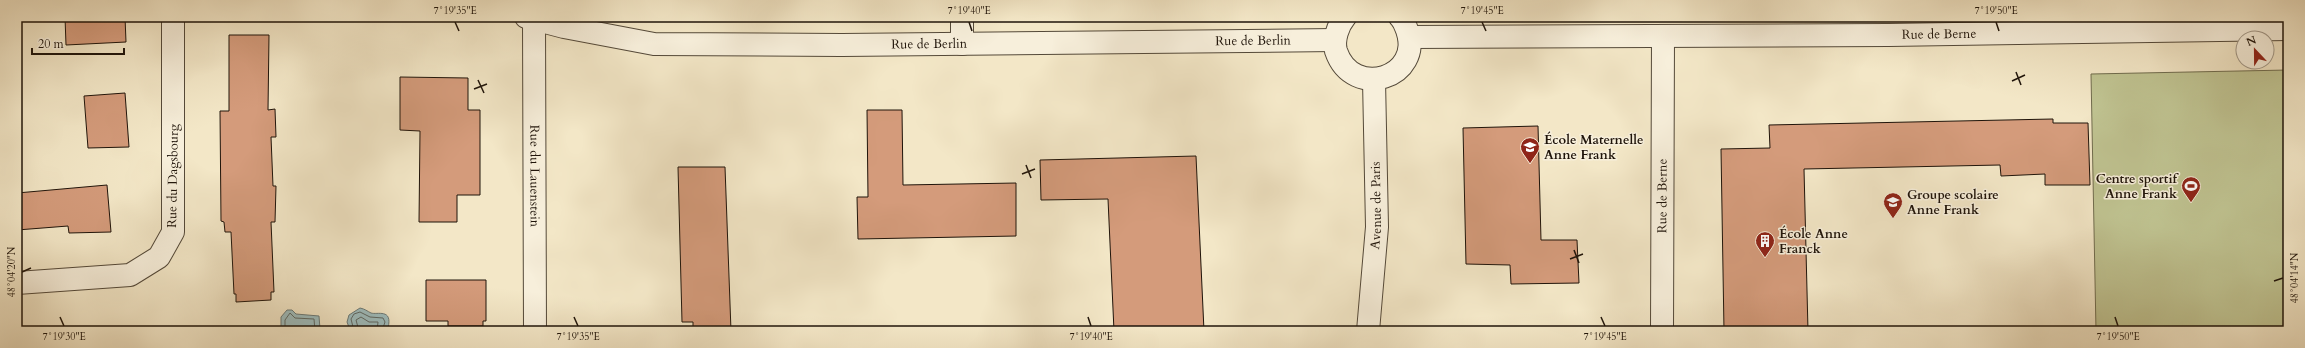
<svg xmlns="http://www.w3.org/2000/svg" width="2305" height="348" font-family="Cardo,serif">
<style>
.green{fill:#c0c492;stroke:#706c4e}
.water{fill:#9fbebf;stroke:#6c7a77}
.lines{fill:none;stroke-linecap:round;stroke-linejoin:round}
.shore{stroke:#5f6964;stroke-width:1}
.building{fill:#d49b7b;stroke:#1f140a}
.minor-casing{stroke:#544939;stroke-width:24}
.minor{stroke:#f7efdb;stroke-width:22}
.ticks{fill:none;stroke:#1f140a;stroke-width:1.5}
.labels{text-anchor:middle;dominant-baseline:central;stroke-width:3;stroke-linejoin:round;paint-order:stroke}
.street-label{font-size:13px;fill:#1f140a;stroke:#f7efdb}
.poi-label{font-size:13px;font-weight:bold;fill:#1f140a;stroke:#f7efdb;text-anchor:start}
.neatline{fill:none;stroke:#1f140a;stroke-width:1.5}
.ticks-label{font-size:10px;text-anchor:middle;fill:#1f140a}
</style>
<rect width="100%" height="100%" fill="#f3e7c7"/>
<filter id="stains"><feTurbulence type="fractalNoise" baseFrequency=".005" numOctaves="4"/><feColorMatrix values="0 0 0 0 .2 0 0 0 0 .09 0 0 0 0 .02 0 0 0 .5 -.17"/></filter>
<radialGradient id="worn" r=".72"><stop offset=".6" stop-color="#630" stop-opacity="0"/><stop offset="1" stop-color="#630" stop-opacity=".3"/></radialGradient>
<path class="green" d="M 2288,70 L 2288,331 L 2096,331 L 2091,74 Z"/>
<path class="water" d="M 360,308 C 365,309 367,311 371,313 C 377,315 393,308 388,328 L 383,331 L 350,330 L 347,322 L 349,315 Z
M 287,310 L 292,310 L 296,314 L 319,316 L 320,329 L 315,331 L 281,330 L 281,317 Z"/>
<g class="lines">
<path class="shore" d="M 285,331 L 285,320 L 290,313 L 295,318 L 314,319 L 315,331
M 354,331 L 351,319 L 354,314 L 360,312 L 370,317 L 383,318 L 385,322 L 382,331
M 359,331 L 356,320 L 361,317 L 369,322 L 378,322 L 377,331"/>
</g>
<path class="building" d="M 65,17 L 125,17 L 126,42 L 66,45 Z
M 229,35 L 269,35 L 268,110 L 275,109 L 276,137 L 271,137 L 273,186 L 276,186 L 275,222 L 271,222 L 274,292 L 271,292 L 271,300 L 236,302 L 236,294 L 234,294 L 231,232 L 225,232 L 224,222 L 221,221 L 220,111 L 229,111 Z
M 400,77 L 468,78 L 468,110 L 480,110 L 480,195 L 457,195 L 457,222 L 419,222 L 420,131 L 400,130 Z
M 125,93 L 129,147 L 88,148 L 84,96 Z
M 867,110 L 902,110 L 903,185 L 1016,183 L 1016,236 L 858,239 L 857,197 L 868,197 Z
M 2053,119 L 2053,123 L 2088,123 L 2090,185 L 2045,185 L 2045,174 L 2001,176 L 2000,165 L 1804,169 L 1808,331 L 1724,331 L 1721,149 L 1770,148 L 1769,125 Z
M 1538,126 L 1541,240 L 1577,240 L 1579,283 L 1511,284 L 1510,265 L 1466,264 L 1463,128 Z
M 1196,156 L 1204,331 L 1114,331 L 1108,199 L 1041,200 L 1040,160 Z
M 678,167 L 725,167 L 731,331 L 693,331 L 693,322 L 682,322 Z
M 107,185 L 111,232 L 69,233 L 68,226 L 17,230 L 17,193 Z
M 426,280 L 486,280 L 486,321 L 483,321 L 483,326 L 448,326 L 448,321 L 426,321 Z"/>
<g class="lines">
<defs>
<g id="minor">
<path id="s1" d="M 526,17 L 564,27 L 654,44 L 842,45 L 1335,40"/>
<path d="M 962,17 L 962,44"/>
<path d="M 1345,17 C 1338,25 1333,40 1336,51 C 1353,101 1424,77 1407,30 C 1405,25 1404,21 1400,17"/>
<path id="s2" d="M 534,21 L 535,331"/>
<path id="s3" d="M 1409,37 L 1889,35 L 2288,29"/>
<path d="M 17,283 L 130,275 L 159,257 L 173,232 L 173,17"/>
<path id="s4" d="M 1368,331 L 1377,227 L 1374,80"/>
<path id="s5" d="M 1662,331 L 1663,36"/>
</g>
</defs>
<use href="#minor" class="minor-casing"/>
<use href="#minor" class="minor"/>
</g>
<path class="ticks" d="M 455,22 L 459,31M 969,22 L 972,31M 1482,22 L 1486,31M 1996,22 L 1999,31M 2016,72 L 2021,85M 478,80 L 484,93M 2012,81 L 2025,75M 474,89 L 487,84M 1026,165 L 1031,178M 1022,174 L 1035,169M 1574,250 L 1579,263M 1570,259 L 1583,254M 22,272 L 31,268M 2274,281 L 2283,278M 60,317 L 64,326M 574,317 L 578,326M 1088,317 L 1091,326M 1601,317 L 1605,326M 2115,317 L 2118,326"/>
<defs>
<symbol id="school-pin" viewBox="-11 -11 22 30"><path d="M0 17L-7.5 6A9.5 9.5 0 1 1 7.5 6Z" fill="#8f2418" stroke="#f7efdb"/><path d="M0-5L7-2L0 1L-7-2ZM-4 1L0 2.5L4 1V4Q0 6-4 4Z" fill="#fff"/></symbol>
<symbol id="stadium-pin" viewBox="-11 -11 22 30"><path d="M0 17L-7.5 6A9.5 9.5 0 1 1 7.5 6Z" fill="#8f2418" stroke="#f7efdb"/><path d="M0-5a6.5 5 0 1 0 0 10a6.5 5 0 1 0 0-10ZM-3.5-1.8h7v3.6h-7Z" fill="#fff"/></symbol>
<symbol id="building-pin" viewBox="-11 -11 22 30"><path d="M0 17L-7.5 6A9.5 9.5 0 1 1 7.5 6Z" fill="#8f2418" stroke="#f7efdb"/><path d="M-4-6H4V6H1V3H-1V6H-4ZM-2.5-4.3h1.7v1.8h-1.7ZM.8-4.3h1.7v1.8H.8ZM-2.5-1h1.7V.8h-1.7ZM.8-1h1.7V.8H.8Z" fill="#fff"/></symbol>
</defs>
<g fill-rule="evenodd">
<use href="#school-pin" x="1519" y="136" width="22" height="30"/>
<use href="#stadium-pin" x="2180" y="175" width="22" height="30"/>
<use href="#school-pin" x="1882" y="191" width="22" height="30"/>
<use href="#building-pin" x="1754" y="230" width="22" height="30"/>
</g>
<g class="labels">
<g class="street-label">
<text stroke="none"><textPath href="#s3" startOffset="530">Rue de Berne</textPath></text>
<text stroke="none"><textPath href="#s1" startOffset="730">Rue de Berlin</textPath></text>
<text stroke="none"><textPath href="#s1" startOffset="406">Rue de Berlin</textPath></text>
<text transform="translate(173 176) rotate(-89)">Rue du Dagsbourg</text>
<text stroke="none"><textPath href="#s2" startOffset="155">Rue du Lauenstein</textPath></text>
<text stroke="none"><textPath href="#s5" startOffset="135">Rue de Berne</textPath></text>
<text stroke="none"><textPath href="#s4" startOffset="126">Avenue de Paris</textPath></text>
</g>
<g class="poi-label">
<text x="1544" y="140">École Maternelle<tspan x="1544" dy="15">Anne Frank</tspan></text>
<text x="2177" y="179" text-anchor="end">Centre sportif<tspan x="2177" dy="15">Anne Frank</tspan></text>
<text x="1907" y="195">Groupe scolaire<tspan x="1907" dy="15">Anne Frank</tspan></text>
<text x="1779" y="234">École Anne<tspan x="1779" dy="15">Franck</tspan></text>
</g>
</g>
<rect width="2305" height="348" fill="none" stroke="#f3e7c7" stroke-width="44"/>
<g transform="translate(2255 50) rotate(338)"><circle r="19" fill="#f7efdb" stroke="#a19787"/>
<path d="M0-3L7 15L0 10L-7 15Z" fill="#8f2418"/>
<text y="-6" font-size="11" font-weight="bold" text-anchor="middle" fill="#1f140a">N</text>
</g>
<path d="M32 48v6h92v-6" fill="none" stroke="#1f140a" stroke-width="2"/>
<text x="38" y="48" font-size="12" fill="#1f140a" stroke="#f7efdb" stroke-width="3" paint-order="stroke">20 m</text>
<rect x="22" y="22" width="2261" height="304" class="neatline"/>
<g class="ticks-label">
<text x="455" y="14">7°19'35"E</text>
<text x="969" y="14">7°19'40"E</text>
<text x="1482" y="14">7°19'45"E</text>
<text x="1996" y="14">7°19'50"E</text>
<text transform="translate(11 272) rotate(-90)" y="4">48°04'20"N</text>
<text transform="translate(2294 278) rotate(-90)" y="4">48°04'14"N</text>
<text x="64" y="340">7°19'30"E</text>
<text x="578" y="340">7°19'35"E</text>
<text x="1091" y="340">7°19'40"E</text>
<text x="1605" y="340">7°19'45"E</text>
<text x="2118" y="340">7°19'50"E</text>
</g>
<rect width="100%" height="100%" filter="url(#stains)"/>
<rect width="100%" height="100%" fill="url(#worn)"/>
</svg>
